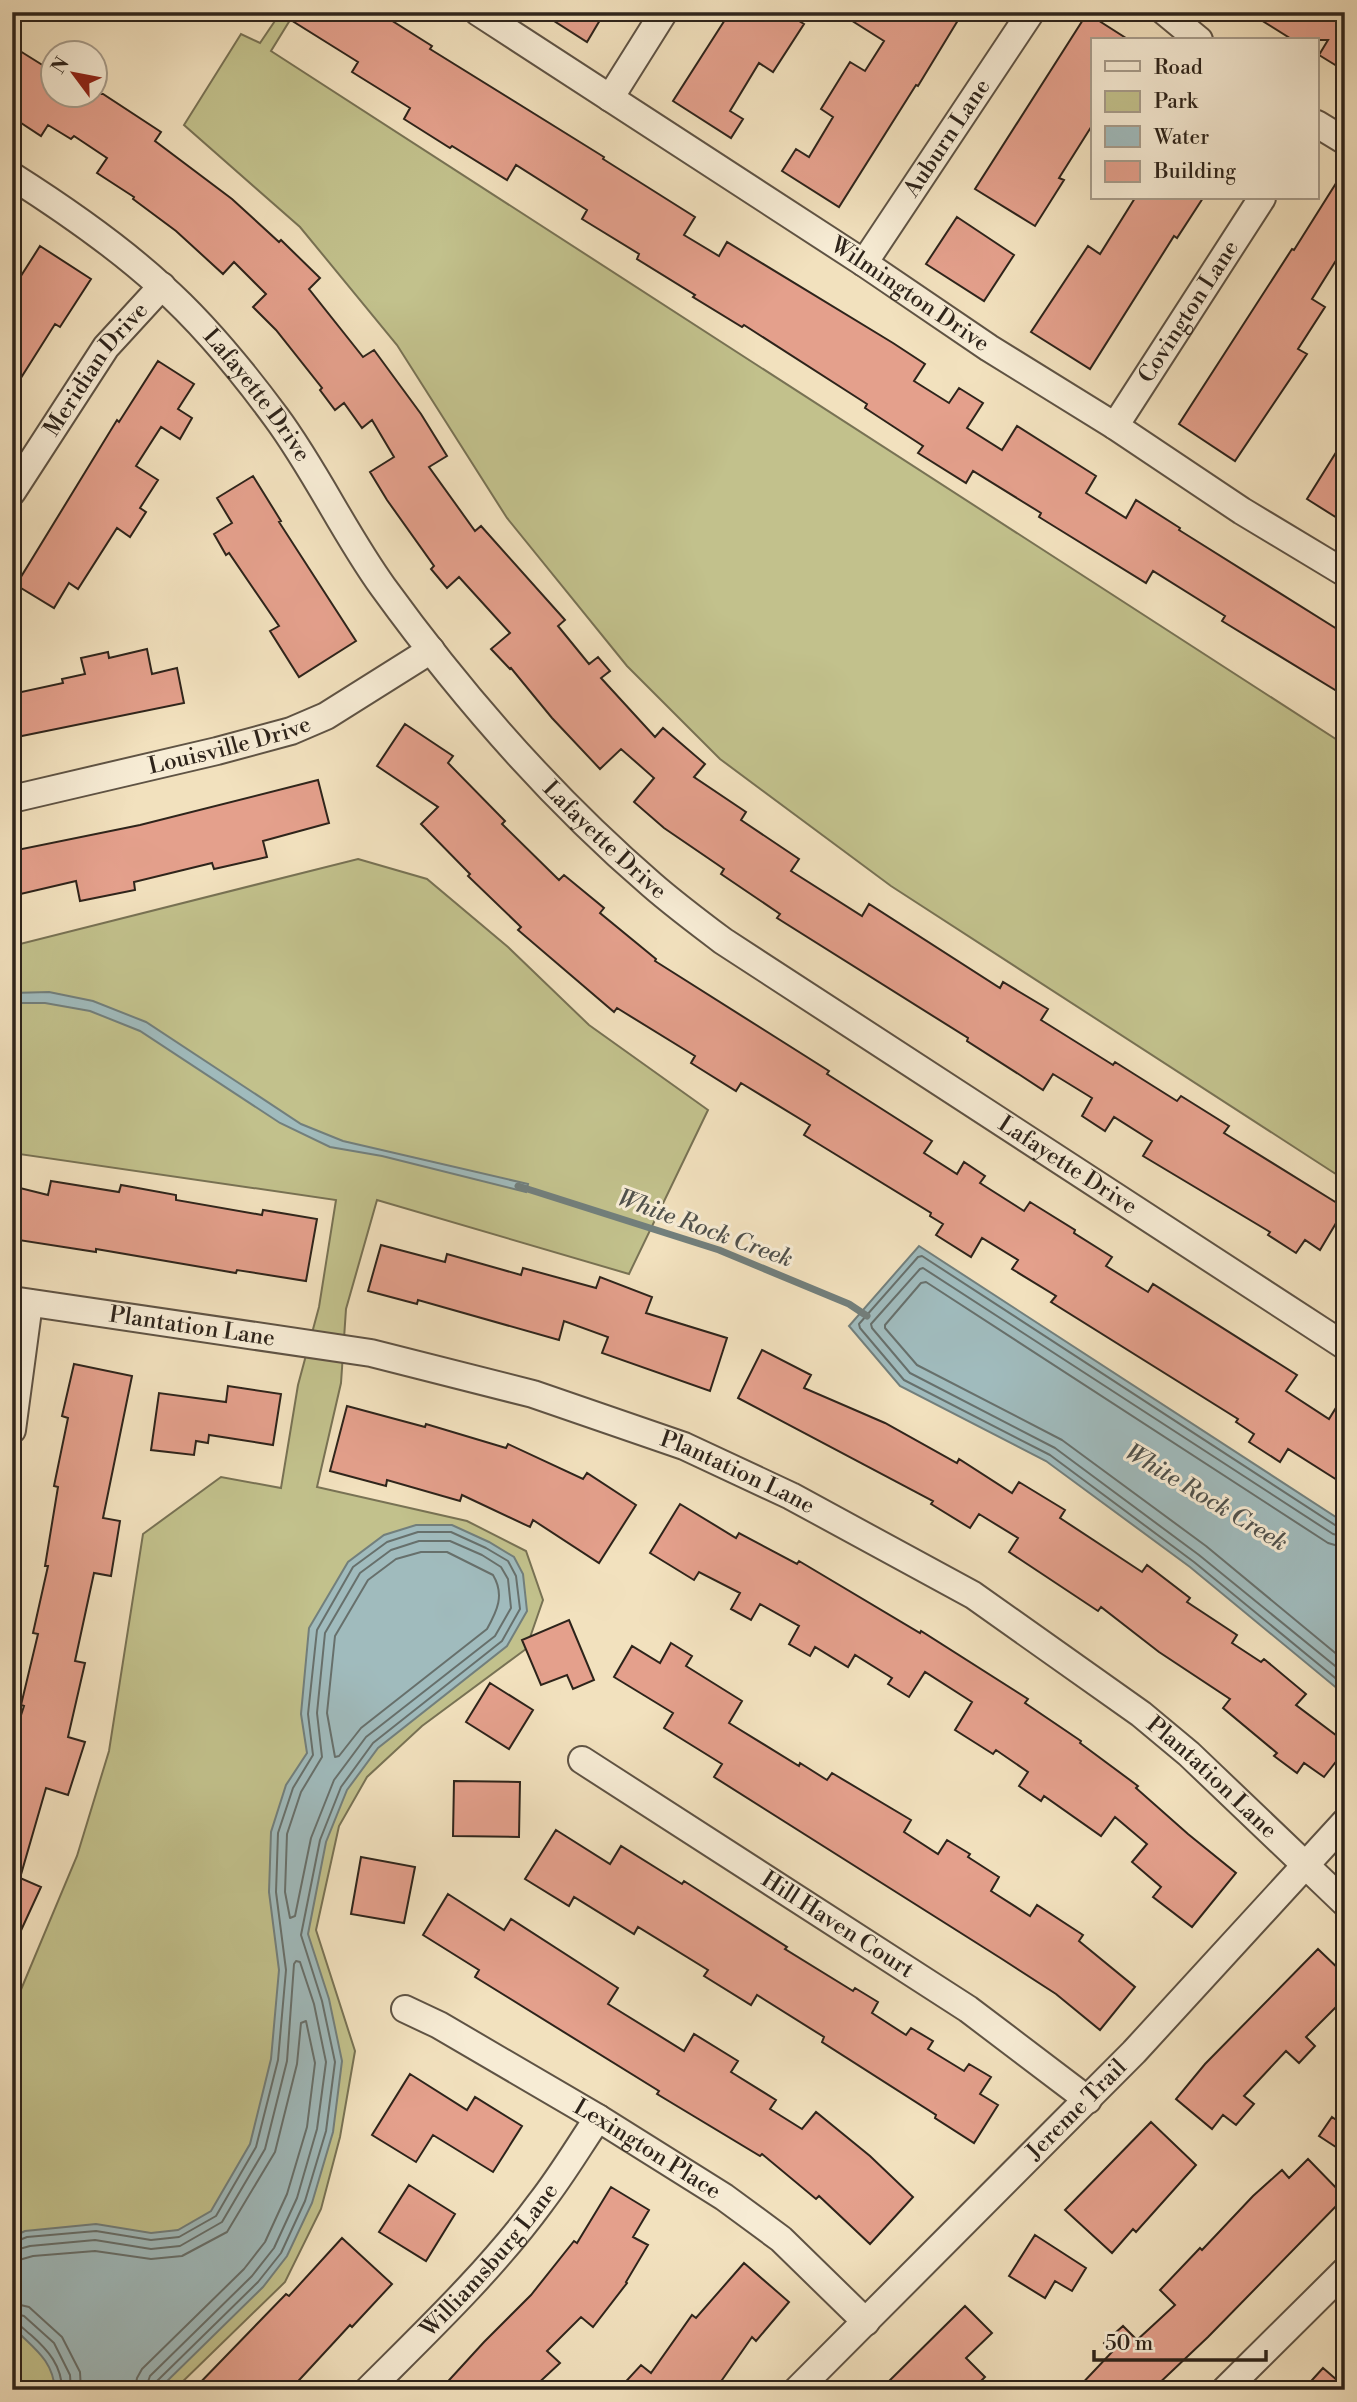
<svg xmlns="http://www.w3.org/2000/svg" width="1357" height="2402" font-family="'Libre Bodoni',serif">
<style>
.green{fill:#c2c18c;stroke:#787254;stroke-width:2}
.water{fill:#a0bbbd;stroke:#727f7c;stroke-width:2}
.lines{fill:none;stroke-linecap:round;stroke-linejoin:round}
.shore{stroke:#67706c;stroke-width:2}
.stream{stroke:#727f7c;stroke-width:7}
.building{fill:#e4a08c;stroke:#2e241b;stroke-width:2}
.minor-casing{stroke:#5f5344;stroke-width:30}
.minor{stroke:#f7ecd5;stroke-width:26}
.labels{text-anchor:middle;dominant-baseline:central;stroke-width:6;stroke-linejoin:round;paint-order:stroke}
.street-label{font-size:23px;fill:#2e241b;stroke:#f7ecd5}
.water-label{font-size:24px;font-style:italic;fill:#50514c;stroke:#f7ecd5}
</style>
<rect width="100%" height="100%" fill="#f2e1be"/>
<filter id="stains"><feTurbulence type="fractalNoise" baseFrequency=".00286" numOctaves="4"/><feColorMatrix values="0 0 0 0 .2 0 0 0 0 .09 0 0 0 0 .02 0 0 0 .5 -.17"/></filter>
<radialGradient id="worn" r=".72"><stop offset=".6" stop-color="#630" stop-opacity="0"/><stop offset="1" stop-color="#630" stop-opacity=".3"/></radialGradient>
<path class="green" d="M 281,12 L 295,12 L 271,51 L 1345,745 L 1345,1180 L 891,886 L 720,759 L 627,666 L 507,518 L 397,345 L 300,227 L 184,125 L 241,34 L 260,43 Z
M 358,859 L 427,879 L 508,947 L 589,1025 L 708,1110 L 629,1274 L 377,1200 L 346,1309 L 341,1383 L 317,1487 L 467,1521 L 526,1551 L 543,1600 L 526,1649 L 422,1726 L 367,1777 L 339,1826 L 316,1930 L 355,2051 L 340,2137 L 321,2209 L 285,2282 L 174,2390 L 12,2390 L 12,2011 L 77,1856 L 109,1751 L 143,1534 L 221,1477 L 281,1488 L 298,1385 L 319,1307 L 336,1200 L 12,1153 L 12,946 Z"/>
<path class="water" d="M 49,992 L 93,1001 L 146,1022 L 301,1124 L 343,1141 L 528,1184 L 526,1192 L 382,1156 L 330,1147 L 280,1123 L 140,1031 L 90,1011 L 45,1003 L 12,1003 L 12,993 Z
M 919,1246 L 1345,1523 L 1345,1695 L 1190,1567 L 1046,1461 L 900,1386 L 849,1326 Z
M 416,1525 L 452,1525 L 489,1542 L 514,1557 L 523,1574 L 527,1611 L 507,1646 L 378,1748 L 347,1790 L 326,1842 L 308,1934 L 329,1999 L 342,2061 L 333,2132 L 312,2203 L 287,2256 L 263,2287 L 158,2390 L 55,2390 C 53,2358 31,2347 12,2326 L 12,2237 L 25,2231 L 96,2224 L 151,2233 L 178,2230 L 211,2211 L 250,2144 L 271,2059 L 279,1970 L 269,1892 L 271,1832 L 286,1785 L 307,1753 L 301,1714 L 309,1628 L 348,1562 L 384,1535 Z"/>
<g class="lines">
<path class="shore" d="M 1345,1528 L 1338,1527 L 922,1256 L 918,1257 L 859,1324 L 860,1328 L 904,1380 L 1050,1455 L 1194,1562 L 1345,1686
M 1345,1537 L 1333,1534 L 923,1268 L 920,1269 L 871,1324 L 872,1328 L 910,1373 L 1055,1448 L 1199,1555 L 1345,1674
M 419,1541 L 450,1541 L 482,1555 L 501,1567 L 508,1579 L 511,1608 L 495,1636 L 366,1737 L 334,1780 L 311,1838 L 295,1916 L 290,1918 L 285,1892 L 287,1834 L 301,1792 L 322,1757 L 317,1713 L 325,1633 L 360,1573 L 391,1550 Z
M 1345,1548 L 1328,1543 L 926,1282 L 921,1283 L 885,1325 L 885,1328 L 917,1365 L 1062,1440 L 1206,1546 L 1345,1661
M 421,1552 L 447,1552 L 493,1575 C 505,1595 497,1611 487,1629 L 361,1728 L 339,1756 L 335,1757 L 327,1713 L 335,1636 L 368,1580 L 396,1559 Z
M 12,2243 L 27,2237 L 96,2231 L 151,2240 L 179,2237 L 216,2216 L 256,2147 L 278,2060 L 286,1970 L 276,1892 L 278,1833 L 293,1788 L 313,1755 L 308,1714 L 317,1630 L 353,1567 L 387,1542 L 418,1532 L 451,1532 L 486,1548 L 508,1561 L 516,1576 L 520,1609 L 502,1641 L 373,1743 L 341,1787 L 320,1840 L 301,1935 L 322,2001 L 335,2062 L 326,2131 L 305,2201 L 281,2253 L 258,2282 L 156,2382 L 154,2390
M 12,2251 L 30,2246 L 95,2240 L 151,2249 L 180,2246 L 222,2222 L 265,2149 L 287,2061 L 294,1964 L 296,1961 L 300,1962 L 314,2004 L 326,2062 L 317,2129 L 297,2198 L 274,2248 L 252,2276 L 150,2376 L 145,2390
M 12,2262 L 33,2256 L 95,2251 L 151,2259 L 182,2256 L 227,2232 L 275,2152 L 297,2064 L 301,2023 L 306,2021 L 315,2063 L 307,2127 L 287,2194 L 265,2242 L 244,2269 L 142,2369 L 137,2378 L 135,2390
M 12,2303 L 29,2307 L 62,2337 L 80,2372 L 81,2390
M 12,2313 L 24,2316 L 54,2343 L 70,2375 L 71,2390
M 12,2322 C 21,2324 24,2330 31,2335 C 48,2350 62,2366 62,2390"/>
<path class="stream" d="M 518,1186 L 719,1250 L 849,1304 L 867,1316"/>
</g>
<path class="building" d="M 278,12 L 378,12 L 432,46 L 430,49 L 604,157 L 603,159 L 695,217 L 684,235 L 719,256 L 727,242 L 893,343 L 925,364 L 914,381 L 949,403 L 959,388 L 983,403 L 967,428 L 1002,450 L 1017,426 L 1096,476 L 1086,493 L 1126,518 L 1136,500 L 1180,528 L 1179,530 L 1345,634 L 1345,696 L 1222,621 L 1225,616 L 1153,571 L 1146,583 L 1039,517 L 1041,513 L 973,471 L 966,483 L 918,453 L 923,446 L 865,408 L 867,404 L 744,325 L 742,327 L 693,297 L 695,295 L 637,259 L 639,254 L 582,219 L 587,210 L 516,165 L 507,180 L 452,146 L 450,148 L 404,119 L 410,108 L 352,72 L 358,62 Z
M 540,12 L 587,12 L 600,20 L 587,42 Z
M 730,12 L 784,12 L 804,24 L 773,72 L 759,63 L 730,111 L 743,119 L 731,138 L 673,101 Z
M 838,12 L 963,12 L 918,86 L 916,85 L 839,207 L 782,171 L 796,149 L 809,157 L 833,117 L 821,109 L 850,62 L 865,71 L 884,41 Z
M 1088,12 L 1093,12 L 1093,17 L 1129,40 L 1093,40 L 1093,124 L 1059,178 L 1064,180 L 1035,226 L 975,189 Z
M 1248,12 L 1345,12 L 1345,71 L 1319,55 L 1328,40 L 1293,40 Z
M 12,46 L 52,71 L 52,94 L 103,94 L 161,132 L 155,141 L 232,199 L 279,242 L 281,240 L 320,278 L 309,289 L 363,357 L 374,350 L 421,414 L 447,456 L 429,467 L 475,531 L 481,526 L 565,620 L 558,626 L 589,664 L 598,657 L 610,671 L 601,678 L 655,737 L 663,728 L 705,764 L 694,777 L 746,812 L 741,820 L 799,859 L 791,871 L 862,916 L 869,904 L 1000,988 L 1003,982 L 1048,1009 L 1041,1020 L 1113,1065 L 1115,1062 L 1177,1101 L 1181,1096 L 1229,1126 L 1224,1133 L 1345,1208 L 1320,1250 L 1305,1240 L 1296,1253 L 1268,1235 L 1270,1232 L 1143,1156 L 1152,1141 L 1114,1117 L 1105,1131 L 1082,1116 L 1092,1098 L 1053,1074 L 1043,1090 L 1020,1075 L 967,1041 L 968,1038 L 777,918 L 780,914 L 721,874 L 724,869 L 664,828 L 634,802 L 654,778 L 621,749 L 600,769 L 552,718 L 511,668 L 510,669 L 491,649 L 510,633 L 459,577 L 447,588 L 431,569 L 434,566 L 387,500 L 370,472 L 394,457 L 372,420 L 362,428 L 344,403 L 335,410 L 320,390 L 322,388 L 276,330 L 253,307 L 266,294 L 234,262 L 223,274 L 176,231 L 133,199 L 134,197 L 97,173 L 107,158 L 74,136 L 71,139 L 48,125 L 41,136 L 12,117 Z
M 1345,169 L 1345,246 L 1312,299 L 1325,307 L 1298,349 L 1307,354 L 1235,461 L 1179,424 L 1292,249 L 1294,250 Z
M 1135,198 L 1203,198 L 1177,238 L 1174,236 L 1090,369 L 1031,332 L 1088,246 L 1100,254 Z
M 957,217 L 1014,255 L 984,301 L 926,264 Z
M 40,246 L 91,279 L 60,327 L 55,324 L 12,392 L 12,290 Z
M 158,361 L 194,384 L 178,409 L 192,418 L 180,439 L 161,427 L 136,466 L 158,480 L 140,508 L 146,512 L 130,537 L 117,528 L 78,589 L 69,583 L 54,608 L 16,585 L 117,420 L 119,422 Z
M 1345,438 L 1345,523 L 1307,499 Z
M 253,476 L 281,521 L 279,522 L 356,641 L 299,677 L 270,631 L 279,626 L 229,553 L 226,555 L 214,534 L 232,523 L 217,498 Z
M 147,649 L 152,674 L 177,668 L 184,703 L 12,738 L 12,694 L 63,683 L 62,679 L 85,674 L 81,658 L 108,652 L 109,658 Z
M 405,724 L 453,756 L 448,763 L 505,821 L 502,824 L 559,880 L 564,875 L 604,908 L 600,913 L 656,959 L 655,961 L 829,1071 L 827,1074 L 932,1141 L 924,1153 L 957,1174 L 964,1162 L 985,1176 L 980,1183 L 1024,1211 L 1030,1202 L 1075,1230 L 1074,1233 L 1112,1257 L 1106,1266 L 1148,1292 L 1153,1284 L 1297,1375 L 1286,1391 L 1329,1419 L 1345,1393 L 1345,1485 L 1288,1449 L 1280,1462 L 1249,1442 L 1254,1434 L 1236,1422 L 1238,1419 L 1051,1302 L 1056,1296 L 1012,1269 L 1018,1260 L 982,1238 L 971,1257 L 936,1235 L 943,1224 L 930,1216 L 931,1213 L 804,1135 L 810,1125 L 741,1083 L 736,1091 L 691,1063 L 695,1056 L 617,1008 L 614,1012 L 518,930 L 521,927 L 468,876 L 470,874 L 421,824 L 438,807 L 377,766 Z
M 318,780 L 329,823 L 263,841 L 267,857 L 214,869 L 212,863 L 134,882 L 135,890 L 80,901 L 76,881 L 12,896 L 12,851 L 140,825 Z
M 51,1181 L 119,1192 L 121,1185 L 176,1195 L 176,1200 L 262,1215 L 263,1210 L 317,1219 L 306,1281 L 237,1270 L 236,1273 L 96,1249 L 96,1252 L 12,1239 L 12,1186 L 48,1195 Z
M 381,1245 L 445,1262 L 447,1254 L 521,1275 L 523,1268 L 596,1288 L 600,1277 L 652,1297 L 646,1313 L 727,1338 L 710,1391 L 602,1353 L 608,1337 L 564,1321 L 559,1340 L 418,1300 L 417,1304 L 368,1291 Z
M 762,1350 L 811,1375 L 804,1388 L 885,1423 L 957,1463 L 959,1459 L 1012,1493 L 1019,1482 L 1065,1510 L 1060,1518 L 1142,1572 L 1147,1565 L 1190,1598 L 1187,1602 L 1237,1635 L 1232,1643 L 1261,1662 L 1264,1659 L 1306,1694 L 1296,1705 L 1345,1742 L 1345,1750 L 1324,1777 L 1304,1763 L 1297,1773 L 1274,1756 L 1277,1753 L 1223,1708 L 1230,1699 L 1159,1652 L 1101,1607 L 1098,1611 L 1009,1552 L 1018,1538 L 979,1514 L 970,1528 L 931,1504 L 933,1501 L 738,1398 Z
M 74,1364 L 132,1376 L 103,1518 L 120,1521 L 111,1576 L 94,1573 L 75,1661 L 85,1663 L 68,1737 L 85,1742 L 68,1795 L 46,1788 L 20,1878 L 41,1887 L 12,1950 L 12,1743 L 24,1706 L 21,1705 L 38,1634 L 33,1633 L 48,1566 L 45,1566 L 58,1487 L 54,1486 L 68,1418 L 62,1416 Z
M 228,1386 L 281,1394 L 273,1445 L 209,1435 L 208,1443 L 196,1441 L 194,1455 L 151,1450 L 159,1393 L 226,1402 Z
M 347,1406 L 425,1427 L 426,1424 L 506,1448 L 508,1444 L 583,1479 L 587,1473 L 636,1505 L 599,1563 L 533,1520 L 530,1527 L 462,1495 L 460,1501 L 387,1480 L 386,1486 L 330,1471 Z
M 680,1504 L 736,1538 L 739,1533 L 797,1564 L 799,1561 L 920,1633 L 921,1631 L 1028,1699 L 1025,1703 L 1081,1741 L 1080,1743 L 1138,1786 L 1136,1788 L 1188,1834 L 1236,1873 L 1192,1927 L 1153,1897 L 1161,1887 L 1132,1862 L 1147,1844 L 1115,1817 L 1101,1836 L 1044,1796 L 1041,1801 L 1019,1786 L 1028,1772 L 996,1750 L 993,1754 L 955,1730 L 972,1702 L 925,1672 L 909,1697 L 888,1684 L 892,1678 L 855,1655 L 848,1667 L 815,1647 L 810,1656 L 789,1644 L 799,1626 L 760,1604 L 751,1620 L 731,1609 L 740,1593 L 699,1572 L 694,1580 L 650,1553 Z
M 569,1620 L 594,1680 L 573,1689 L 567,1675 L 541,1685 L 522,1640 Z
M 671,1643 L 692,1656 L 686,1666 L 742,1701 L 729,1723 L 799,1766 L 800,1763 L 827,1780 L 832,1773 L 911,1820 L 904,1832 L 938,1854 L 947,1840 L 970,1854 L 968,1857 L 999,1877 L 991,1891 L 1030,1916 L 1037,1905 L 1083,1935 L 1079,1941 L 1135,1987 L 1100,2030 L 1056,1994 L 1002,1959 L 714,1777 L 722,1764 L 664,1728 L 673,1713 L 614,1677 L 632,1646 L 660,1663 Z
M 490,1683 L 533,1710 L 509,1749 L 466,1722 Z
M 454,1781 L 520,1782 L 519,1837 L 453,1836 Z
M 556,1830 L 610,1864 L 621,1846 L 682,1884 L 684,1881 L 787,1947 L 785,1949 L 853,1991 L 855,1988 L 878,2002 L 872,2013 L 906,2035 L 911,2028 L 933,2041 L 928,2049 L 964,2071 L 969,2064 L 991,2077 L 980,2094 L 998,2105 L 974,2143 L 935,2118 L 936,2115 L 822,2042 L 824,2037 L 757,1995 L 751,2005 L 704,1976 L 708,1970 L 638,1927 L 634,1934 L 574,1897 L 569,1906 L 525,1879 Z
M 361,1857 L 415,1867 L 404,1923 L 351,1914 Z
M 448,1894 L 504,1930 L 511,1919 L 618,1988 L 608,2004 L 684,2051 L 694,2034 L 738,2061 L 731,2072 L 776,2100 L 770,2109 L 802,2129 L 816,2112 L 870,2156 L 913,2197 L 870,2244 L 819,2196 L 816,2199 L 762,2154 L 760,2156 L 657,2094 L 659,2091 L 475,1977 L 479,1970 L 423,1935 Z
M 1318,1949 L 1345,1975 L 1345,1998 L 1306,2037 L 1315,2046 L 1299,2063 L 1286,2051 L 1244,2096 L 1254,2104 L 1236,2125 L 1223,2115 L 1212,2129 L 1176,2099 L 1205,2064 Z
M 410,2074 L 467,2110 L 475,2097 L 522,2126 L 493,2172 L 433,2135 L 416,2162 L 372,2135 Z
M 1332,2117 L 1345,2126 L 1345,2153 L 1319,2136 Z
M 1151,2122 L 1196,2165 L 1136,2232 L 1133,2229 L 1112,2253 L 1065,2210 Z
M 1308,2159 L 1345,2197 L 1208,2337 L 1152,2390 L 1076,2390 L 1112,2352 L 1104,2343 L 1123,2326 L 1137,2340 L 1175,2305 L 1160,2290 L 1200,2248 L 1202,2250 L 1253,2196 L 1282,2170 L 1289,2178 Z
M 409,2185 L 455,2214 L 426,2261 L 379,2232 Z
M 611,2187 L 649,2210 L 633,2237 L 648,2245 L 626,2282 L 627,2283 L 593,2327 L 581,2317 L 547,2351 L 560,2363 L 531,2390 L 440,2390 L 484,2342 L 531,2295 L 574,2241 L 577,2243 Z
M 1035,2235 L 1086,2268 L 1072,2291 L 1055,2281 L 1045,2298 L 1009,2276 Z
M 342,2238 L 392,2284 L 352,2327 L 350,2325 L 290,2390 L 193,2390 L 286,2294 L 289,2296 Z
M 744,2263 L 789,2302 L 756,2341 L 752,2337 L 715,2390 L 618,2390 L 641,2365 L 651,2373 L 692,2315 L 696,2318 Z
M 965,2306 L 992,2333 L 966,2358 L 985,2377 L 972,2390 L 880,2390 Z
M 1323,2368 L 1345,2387 L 1345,2390 L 1303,2390 Z"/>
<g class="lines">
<defs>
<g id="minor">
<path id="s1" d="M 478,12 L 864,263 L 989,348 L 1115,426 L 1242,511 L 1345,573"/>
<path d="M 1165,12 L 1199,40"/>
<path d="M 610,98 L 664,12"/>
<path d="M 1317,124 L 1345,141"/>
<path id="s2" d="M 12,176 C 64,209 116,245 161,286 C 204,324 242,371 276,417 C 316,471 344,533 383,587 C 462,696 550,797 652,885 C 675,905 699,923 723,941 L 1345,1346"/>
<path id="s3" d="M 864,263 L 1031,12"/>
<path id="s4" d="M 1115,426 L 1262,198"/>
<path id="s5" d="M 12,492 L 106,347 L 162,286"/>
<path id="s6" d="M 12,799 L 217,751 L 291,731 L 326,716 L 431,650"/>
<path id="s7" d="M 12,1300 L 371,1353 L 533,1394 L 684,1446 L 791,1496 L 973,1595 L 1141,1714 L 1189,1754 L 1345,1903"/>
<path d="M 12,1430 L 29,1303"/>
<path id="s8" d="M 582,1760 L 968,2009 L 1088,2100"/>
<path id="s9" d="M 405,2009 L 439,2025 L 598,2118 L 724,2197 L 781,2239 L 866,2322"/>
<path id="s10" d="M 368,2390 C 428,2330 491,2270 541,2202 C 562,2175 579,2146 598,2118"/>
<path id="s11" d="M 797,2390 L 1134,2052 L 1345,1822"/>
<path d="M 1225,2390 L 1345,2271"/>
</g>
</defs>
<use href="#minor" class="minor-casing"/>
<use href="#minor" class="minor"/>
</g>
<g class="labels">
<g class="street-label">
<text stroke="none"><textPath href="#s3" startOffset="150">Auburn Lane</textPath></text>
<text stroke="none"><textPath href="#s1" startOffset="516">Wilmington Drive</textPath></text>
<text stroke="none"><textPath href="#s4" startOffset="136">Covington Lane</textPath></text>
<text stroke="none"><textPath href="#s5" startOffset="149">Meridian Drive</textPath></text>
<text stroke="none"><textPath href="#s2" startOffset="331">Lafayette Drive</textPath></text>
<text stroke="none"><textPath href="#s6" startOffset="224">Louisville Drive</textPath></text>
<text stroke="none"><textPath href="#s2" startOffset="898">Lafayette Drive</textPath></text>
<text stroke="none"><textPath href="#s2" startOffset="1465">Lafayette Drive</textPath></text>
<text stroke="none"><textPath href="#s7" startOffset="182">Plantation Lane</textPath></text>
<text stroke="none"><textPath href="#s7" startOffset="749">Plantation Lane</textPath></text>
<text stroke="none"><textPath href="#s7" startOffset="1316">Plantation Lane</textPath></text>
<text stroke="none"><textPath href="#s8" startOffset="304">Hill Haven Court</textPath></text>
<text stroke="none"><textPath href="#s11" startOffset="396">Jereme Trail</textPath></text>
<text stroke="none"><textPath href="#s9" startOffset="280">Lexington Place</textPath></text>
<text stroke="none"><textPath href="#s10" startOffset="178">Williamsburg Lane</textPath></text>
</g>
<g class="water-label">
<text transform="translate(705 1229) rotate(20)">White Rock Creek</text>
<text transform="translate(1206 1498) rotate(31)">White Rock Creek</text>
</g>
</g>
<rect width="1357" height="2402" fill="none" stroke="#f2e1be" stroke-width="42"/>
<rect x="14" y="14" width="1329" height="2374" fill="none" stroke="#2e241b" stroke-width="3.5"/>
<rect x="21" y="21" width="1315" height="2360" fill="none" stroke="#2e241b" stroke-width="2"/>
<rect x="1091" y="38" width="228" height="161" fill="#f7ecd5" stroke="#a79c8b" stroke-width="2"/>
<rect x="1105" y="61" width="35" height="10" fill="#f7ecd5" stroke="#a79c8b" stroke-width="2"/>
<text x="1154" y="74" font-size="21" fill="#2e241b">Road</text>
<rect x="1105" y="91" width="35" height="21" fill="#c2c18c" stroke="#a79c8b" stroke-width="2"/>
<text x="1154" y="108" font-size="21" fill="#2e241b">Park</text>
<rect x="1105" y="126" width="35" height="21" fill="#a0bbbd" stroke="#a79c8b" stroke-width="2"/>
<text x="1154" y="144" font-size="21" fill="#2e241b">Water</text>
<rect x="1105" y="161" width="35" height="21" fill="#e4a08c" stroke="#a79c8b" stroke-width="2"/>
<text x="1154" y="178" font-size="21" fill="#2e241b">Building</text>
<g transform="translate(74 74) rotate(302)"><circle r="33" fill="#f7ecd5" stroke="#a79c8b" stroke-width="2"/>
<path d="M0-5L12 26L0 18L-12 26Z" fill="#8f2418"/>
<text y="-10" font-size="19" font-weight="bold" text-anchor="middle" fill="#2e241b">N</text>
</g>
<path d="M1094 2350v10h172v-10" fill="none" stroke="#2e241b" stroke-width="3.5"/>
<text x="1105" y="2350" font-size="21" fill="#2e241b" stroke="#f7ecd5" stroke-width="5" paint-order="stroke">50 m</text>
<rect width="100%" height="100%" filter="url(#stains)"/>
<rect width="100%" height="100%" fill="url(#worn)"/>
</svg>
